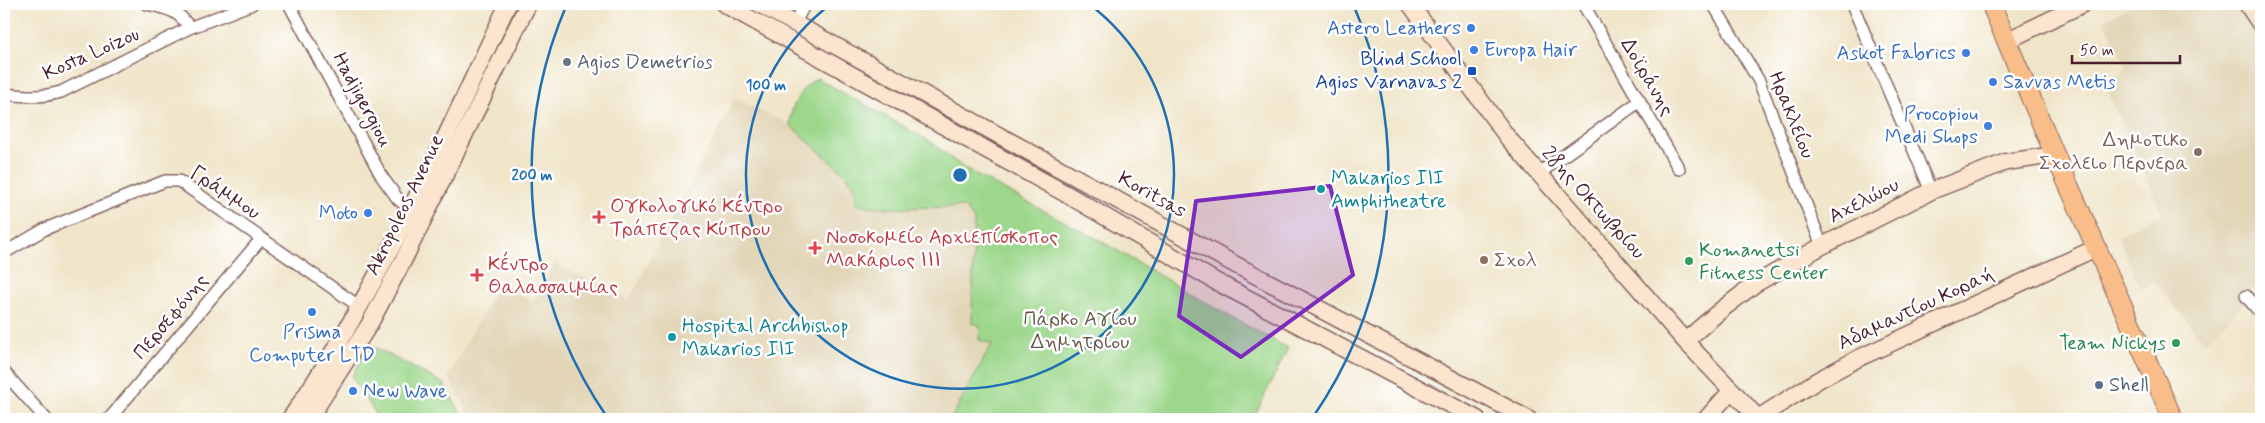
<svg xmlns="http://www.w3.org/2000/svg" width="2265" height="423" font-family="Mynerve,sans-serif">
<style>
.built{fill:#e2d6b7}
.green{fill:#9cd78b;stroke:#737b5b}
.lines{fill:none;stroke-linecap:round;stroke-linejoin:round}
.street-casing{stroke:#846462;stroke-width:14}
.secondary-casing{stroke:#846462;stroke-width:19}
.primary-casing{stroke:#846462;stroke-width:21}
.street{stroke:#fff;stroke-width:11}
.secondary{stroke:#fce5cf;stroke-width:16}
.primary{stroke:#f8bd88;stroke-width:19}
.marked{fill:#7b2cbf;fill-opacity:0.2;stroke:#7b2cbf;stroke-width:4;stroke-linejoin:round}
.ring{fill:none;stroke:#1f6fb2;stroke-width:2.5}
.shop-dot{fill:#3f7fe0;stroke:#fff;stroke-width:2}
.worship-dot{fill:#6b7280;stroke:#fff;stroke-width:2}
.transit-dot{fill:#1a4fb4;stroke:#fff;stroke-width:2}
.education-dot{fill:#8d6e63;stroke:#fff;stroke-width:2}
.culture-dot{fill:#0f9aa8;stroke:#fff;stroke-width:2}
.health-dot{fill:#e0444e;stroke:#fff;stroke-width:2}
.leisure-dot{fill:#2e9e5b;stroke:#fff;stroke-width:2}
.service-dot{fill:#5c6f8a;stroke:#fff;stroke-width:2}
.labels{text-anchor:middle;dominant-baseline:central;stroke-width:5;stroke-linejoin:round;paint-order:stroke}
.shop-label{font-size:20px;fill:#366cbe;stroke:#fff;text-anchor:end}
.street-label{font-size:20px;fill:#4a1f2b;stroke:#fff}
.transit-label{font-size:20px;fill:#164399;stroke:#fff;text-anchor:end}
.worship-label{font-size:20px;fill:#5b616d;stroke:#fff;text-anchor:start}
.education-label{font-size:20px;fill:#785e54;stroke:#fff;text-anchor:end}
.culture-label{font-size:20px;fill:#0d838f;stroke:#fff;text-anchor:start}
.health-label{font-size:20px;fill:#be3a42;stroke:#fff;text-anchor:start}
.leisure-label{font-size:20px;fill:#27864d;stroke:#fff;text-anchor:start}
.park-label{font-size:20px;fill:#635648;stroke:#fff}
.service-label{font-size:20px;fill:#4e5e75;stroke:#fff;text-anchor:start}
.centre{fill:#1f6fb2;stroke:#fff;stroke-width:2.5}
.ring-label{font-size:15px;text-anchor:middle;font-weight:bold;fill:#1f6fb2;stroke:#fff;stroke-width:5;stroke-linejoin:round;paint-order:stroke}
</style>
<rect width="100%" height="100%" fill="#fff"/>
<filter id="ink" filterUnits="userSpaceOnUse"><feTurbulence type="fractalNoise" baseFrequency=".02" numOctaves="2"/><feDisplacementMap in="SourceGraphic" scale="10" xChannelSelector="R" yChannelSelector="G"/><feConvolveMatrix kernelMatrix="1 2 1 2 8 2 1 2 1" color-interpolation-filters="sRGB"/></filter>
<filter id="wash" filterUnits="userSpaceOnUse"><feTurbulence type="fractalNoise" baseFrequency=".0096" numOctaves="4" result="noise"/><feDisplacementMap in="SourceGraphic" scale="20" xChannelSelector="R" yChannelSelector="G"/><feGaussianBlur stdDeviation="1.12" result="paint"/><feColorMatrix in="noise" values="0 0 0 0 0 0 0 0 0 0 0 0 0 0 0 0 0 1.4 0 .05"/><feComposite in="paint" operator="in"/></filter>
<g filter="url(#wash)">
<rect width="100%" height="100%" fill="#f0e5c9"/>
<path class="built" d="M 2135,4 L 2235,4 L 2261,43 L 2261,281 L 2246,296 L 2244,303 L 2205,343 L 2154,281 L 2140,289 L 2118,236 L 2162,213 L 2107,91 L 2126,66 L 2104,20 Z
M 735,98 L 790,125 L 813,143 L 846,175 L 854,186 L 857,205 L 861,207 L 964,207 L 974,219 L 972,323 L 980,325 L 992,344 L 951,419 L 472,419 L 448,377 L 498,285 L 534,302 L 555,263 L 629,300 Z"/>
<path class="green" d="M 817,78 L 931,142 L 965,169 L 1101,241 L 1225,314 L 1288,348 L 1253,419 L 951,419 L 992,344 L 979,340 L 980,325 L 972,323 L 974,219 L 964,207 L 887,208 L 857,205 L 854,186 L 846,175 L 790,125 C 790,107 800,88 817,78 Z
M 369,344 L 444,384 L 464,419 L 379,419 L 352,377 Z"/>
</g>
<g filter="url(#ink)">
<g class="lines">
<defs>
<path id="street" d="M 147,4 C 165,8 180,10 189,28
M 289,4 L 382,177 L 398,199 L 409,208
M 1583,4 L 1679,169
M 1713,4 L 1759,81 L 1822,246
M 1852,4 L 1931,191
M 794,24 L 805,4
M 4,94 C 24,96 41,98 61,92 L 189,28 L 252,4
M 1538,174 L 1640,101
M 4,253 L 45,229 L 165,181 L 179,181 L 360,307
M 2246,296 L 2261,314
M 4,372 L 46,419
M 109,419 L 261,239"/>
<path id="secondary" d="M 724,4 L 1068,195 L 1215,281 L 1477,419
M 759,4 L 1236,265 L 1528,419
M 1410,4 L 1508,138 L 1685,341 L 1759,419
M 2247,4 L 2261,25
M 2006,41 L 2083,4
M 1685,341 L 1721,310 L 1755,284 L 1822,246 L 1931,191 L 2006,162 L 2055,155
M 1758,418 L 1818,380 L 1859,358 L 2096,248
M 290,419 C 379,290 441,145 508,4
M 309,419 L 369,325 L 404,259 L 528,4
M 1706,419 L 1732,390"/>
<path id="primary" d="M 1991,4 L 2055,155 L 2173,419"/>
</defs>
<use href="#street" class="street-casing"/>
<use href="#secondary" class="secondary-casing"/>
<use href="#primary" class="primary-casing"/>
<use href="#street" class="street"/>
<use href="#secondary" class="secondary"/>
<use href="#primary" class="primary"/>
</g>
</g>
<path class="marked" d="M 1330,186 L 1353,275 L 1241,357 L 1179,316 L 1196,201 Z"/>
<g class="ring">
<path d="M1089 4A214 214 0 1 1 831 4"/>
<path d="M607 417A428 428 0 0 1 567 4M1353 4A428 428 0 0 1 1313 417"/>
</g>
<g class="shop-dot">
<circle cx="1471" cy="28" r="5"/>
<circle cx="1474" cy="50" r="5"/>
<circle cx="1966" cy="53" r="5"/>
<circle cx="1993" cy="82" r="5"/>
<circle cx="1988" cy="126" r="5"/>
<circle cx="368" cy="213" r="5"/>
<circle cx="312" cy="312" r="5"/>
<circle cx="353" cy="391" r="5"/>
</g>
<circle class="worship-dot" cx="567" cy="62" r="5"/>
<rect class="transit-dot" x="1467" y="66" width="10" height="10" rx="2.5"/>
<g class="education-dot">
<circle cx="2198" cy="152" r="5"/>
<circle cx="1484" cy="260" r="5"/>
</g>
<g class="culture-dot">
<circle cx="1321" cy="189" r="5"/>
<circle cx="672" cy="337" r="5"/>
</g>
<g class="health-dot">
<path d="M596.5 209.5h5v5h5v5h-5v5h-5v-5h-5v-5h5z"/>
<path d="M812.5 240.5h5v5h5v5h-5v5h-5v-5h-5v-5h5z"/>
<path d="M474.5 267.5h5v5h5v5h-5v5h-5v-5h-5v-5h5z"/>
</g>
<g class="leisure-dot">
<circle cx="1689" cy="261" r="5"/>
<circle cx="2176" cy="343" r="5"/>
</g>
<circle class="service-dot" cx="2099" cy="385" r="5"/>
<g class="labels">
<g class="shop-label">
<text x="1461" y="28">Astero Leathers</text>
<text x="1484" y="50" text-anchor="start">Europa Hair</text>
<text x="1956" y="53">Askot Fabrics</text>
<text x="2003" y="82" text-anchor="start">Savvas Metis</text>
<text x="1978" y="114">Procopiou<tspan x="1978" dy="23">Medi Shops</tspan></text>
<text x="358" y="213">Moto</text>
<text x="312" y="332" text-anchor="middle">Prisma<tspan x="312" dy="23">Computer LTD</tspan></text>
<text x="363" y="391" text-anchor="start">New Wave</text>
</g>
<g class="street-label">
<text transform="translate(91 54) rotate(-24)">Kosta Loizou</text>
<text transform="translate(1647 77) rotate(60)">Δοϊράνης</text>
<text transform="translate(362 100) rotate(62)">Hadjigergiou</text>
<text transform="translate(1791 115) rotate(68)">Ηρακλείου</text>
<text transform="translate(225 193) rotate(34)">Γράμμου</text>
<text transform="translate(1152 195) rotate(29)">Koritsas</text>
<text transform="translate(1864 201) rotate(-27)">Αχελώου</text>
<text transform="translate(1593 203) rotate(48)">28ης Οκτωβρίου</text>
<text transform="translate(405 205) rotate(-64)">Akropoleos Avenue</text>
<text transform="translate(1916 309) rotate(-25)">Αδαμαντίου Κοραή</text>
<text transform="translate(171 317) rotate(-50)">Περσεφόνης</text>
</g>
<g class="transit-label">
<text x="1462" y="59">Blind School<tspan x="1462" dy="23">Agios Varnavas 2</tspan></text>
</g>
<g class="worship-label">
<text x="577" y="62">Agios Demetrios</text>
</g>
<g class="education-label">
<text x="2188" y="140">Δημοτικο<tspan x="2188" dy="23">Σχολειο Περνερα</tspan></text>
<text x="1494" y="260" text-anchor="start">Σχολ</text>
</g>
<g class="culture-label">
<text x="1331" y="178">Makarios III<tspan x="1331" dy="23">Amphitheatre</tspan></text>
<text x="682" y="326">Hospital Archbishop<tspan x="682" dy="23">Makarios III</tspan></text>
</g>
<g class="health-label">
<text x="610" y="206">Ογκολογικό Κέντρο<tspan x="610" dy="23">Τράπεζας Κύπρου</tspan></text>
<text x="826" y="237">Νοσοκομείο Αρχιεπίσκοπος<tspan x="826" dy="23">Μακάριος ΙΙΙ</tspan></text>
<text x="488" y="264">Κέντρο<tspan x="488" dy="23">Θαλασσαιμίας</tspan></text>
</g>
<g class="leisure-label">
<text x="1699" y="250">Komanetsi<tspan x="1699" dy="23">Fitness Center</tspan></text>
<text x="2166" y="343" text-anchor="end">Team Nickys</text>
</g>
<g class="park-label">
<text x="1080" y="319">Πάρκο Αγίου<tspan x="1080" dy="23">Δημητρίου</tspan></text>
</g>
<g class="service-label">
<text x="2109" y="385">Shell</text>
</g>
</g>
<circle cx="960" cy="175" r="8" class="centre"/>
<g class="ring-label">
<text x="766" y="90">100 m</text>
<text x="532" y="180">200 m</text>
</g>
<rect width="2265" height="423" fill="none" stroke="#fff" stroke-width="20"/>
<path d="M2072 55v8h108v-8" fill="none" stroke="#4a1f2b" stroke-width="2.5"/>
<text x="2080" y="55" font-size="15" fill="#4a1f2b" stroke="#ffffff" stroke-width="4" paint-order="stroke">50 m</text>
</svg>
